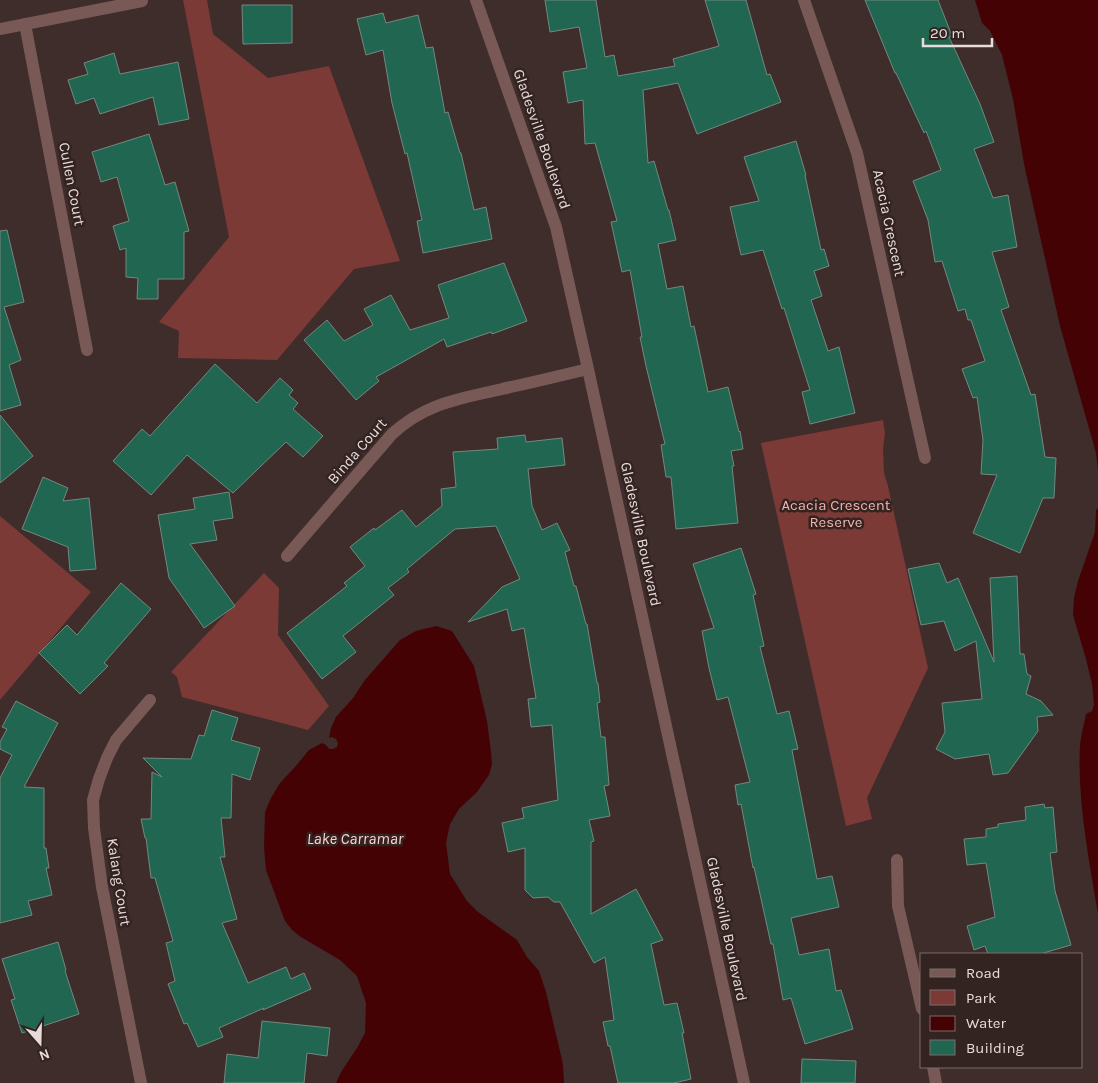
<svg xmlns="http://www.w3.org/2000/svg" width="1098" height="1083" font-family="Karla,sans-serif">
<style>
.green{fill:#7c3a36}
.water{fill:#450205}
.building{fill:#206651;stroke:#748880}
.lines{fill:none;stroke-linecap:round;stroke-linejoin:round}
.minor{stroke:#795955;stroke-width:12}
.labels{text-anchor:middle;dominant-baseline:central;stroke-width:5;stroke-linejoin:round;paint-order:stroke}
.street-label{font-size:15px;fill:#e8dcdb;stroke:#332321}
.park-label{font-size:15px;fill:#f3b2ac;stroke:#332321}
.water-label{font-size:16px;font-style:italic;fill:#ffd2ce;stroke:#332321}
</style>
<rect width="100%" height="100%" fill="#3e2d2b"/>
<path class="green" d="M 183,0 L 207,0 L 213,34 L 268,78 L 329,66 L 400,261 L 354,269 L 277,360 L 178,358 L 179,331 L 159,322 L 229,237 Z
M 883,420 L 885,433 L 883,449 L 884,473 L 888,486 L 928,668 L 867,798 L 872,819 L 846,826 L 761,443 Z
M 0,516 L 91,592 L 0,700 Z
M 264,573 L 279,588 L 278,635 L 329,706 L 308,730 L 182,697 L 177,677 L 171,672 Z"/>
<path class="water" d="M 975,0 L 1098,0 L 1098,470 L 1096,453 L 1060,326 L 1024,164 L 1013,99 L 1002,55 L 990,31 L 982,23 Z
M 1098,508 L 1098,914 C 1089,860 1077,800 1080,745 C 1081,735 1084,724 1086,714 L 1092,711 L 1094,705 L 1092,684 L 1086,659 L 1073,615 L 1074,598 L 1078,581 L 1095,532 L 1096,510 Z
M 436,626 L 452,631 L 474,666 L 487,721 L 491,752 L 492,764 L 489,775 L 477,792 L 459,809 L 450,824 L 446,843 L 450,874 L 467,901 L 478,912 L 517,940 L 527,957 L 539,971 L 546,992 L 563,1064 L 564,1083 L 336,1083 L 341,1072 L 357,1048 L 365,1033 L 366,1003 L 357,976 L 340,960 L 301,937 L 292,930 L 285,921 L 266,870 L 264,847 L 265,812 L 271,798 L 280,783 L 295,767 L 309,750 L 322,743 L 326,745 L 329,749 L 333,749 L 337,747 L 338,743 L 336,739 L 332,737 L 329,738 L 331,728 L 336,717 L 353,698 L 365,680 L 400,640 L 416,631 Z"/>
<path class="building" d="M 545,0 L 596,0 L 605,57 L 614,55 L 618,76 L 675,66 L 673,59 L 719,46 L 705,0 L 746,0 L 767,75 L 770,74 L 781,102 L 697,134 L 678,83 L 643,90 L 648,163 L 654,161 L 668,210 L 669,210 L 676,240 L 658,244 L 667,289 L 683,286 L 691,327 L 694,326 L 708,392 L 728,387 L 739,432 L 740,431 L 743,449 L 731,451 L 734,466 L 732,466 L 738,523 L 676,529 L 671,477 L 666,477 L 661,445 L 665,444 L 646,366 L 640,337 L 642,337 L 630,270 L 622,272 L 611,222 L 617,221 L 595,143 L 585,144 L 583,100 L 568,103 L 563,72 L 587,68 L 579,27 L 550,32 Z
M 865,0 L 938,0 L 952,36 L 949,37 L 980,104 L 994,142 L 974,149 L 993,198 L 1008,195 L 1017,247 L 992,252 L 1009,307 L 1001,310 L 1031,395 L 1035,394 L 1045,457 L 1056,458 L 1054,498 L 1043,498 L 1020,553 L 973,533 L 997,475 L 981,474 L 983,440 L 977,397 L 973,398 L 962,369 L 985,361 L 971,320 L 968,320 L 965,309 L 958,311 L 942,261 L 935,262 L 928,220 L 913,181 L 941,170 L 926,131 L 924,133 L 896,73 L 895,73 Z
M 242,5 L 292,5 L 292,43 L 243,44 Z
M 383,13 L 386,23 L 418,15 L 426,48 L 433,47 L 445,113 L 448,112 L 460,153 L 461,153 L 474,210 L 486,207 L 492,239 L 423,253 L 417,221 L 422,220 L 407,153 L 405,154 L 392,103 L 383,50 L 366,55 L 357,19 Z
M 114,53 L 120,74 L 178,62 L 189,119 L 159,125 L 153,97 L 100,114 L 94,98 L 76,104 L 68,80 L 88,74 L 84,63 Z
M 149,134 L 165,185 L 175,182 L 189,231 L 184,232 L 184,279 L 158,279 L 158,299 L 137,299 L 138,278 L 126,277 L 126,248 L 120,250 L 113,226 L 129,221 L 117,177 L 101,182 L 92,152 Z
M 796,141 L 806,175 L 805,175 L 821,250 L 824,249 L 829,266 L 814,271 L 822,296 L 811,300 L 828,351 L 839,347 L 855,413 L 810,424 L 802,392 L 810,390 L 784,308 L 782,309 L 763,250 L 741,255 L 730,207 L 759,201 L 744,157 Z
M 7,230 L 24,302 L 4,307 L 21,360 L 9,365 L 21,405 L 0,411 L 0,231 Z
M 504,263 L 527,321 L 492,334 L 491,332 L 447,347 L 444,339 L 376,377 L 379,381 L 356,400 L 304,340 L 327,320 L 344,341 L 373,325 L 364,309 L 391,295 L 410,330 L 449,318 L 438,285 Z
M 215,364 L 257,403 L 280,378 L 293,390 L 289,395 L 298,403 L 293,409 L 323,436 L 303,457 L 286,442 L 233,493 L 187,455 L 151,495 L 113,461 L 142,429 L 150,436 Z
M 0,415 L 33,456 L 0,483 Z
M 525,435 L 526,442 L 562,438 L 565,465 L 528,469 L 532,506 L 542,530 L 557,523 L 570,550 L 565,552 L 574,586 L 576,586 L 586,624 L 587,624 L 597,683 L 598,683 L 600,702 L 597,703 L 601,737 L 605,737 L 609,785 L 604,786 L 610,816 L 589,820 L 594,841 L 591,842 L 591,914 L 636,889 L 663,940 L 651,944 L 664,1005 L 677,1003 L 684,1033 L 682,1033 L 691,1079 L 674,1083 L 618,1083 L 610,1046 L 608,1046 L 603,1022 L 614,1020 L 605,957 L 594,963 L 560,902 L 554,902 L 548,897 L 533,898 L 525,890 L 525,848 L 508,852 L 502,823 L 524,818 L 522,808 L 558,800 L 552,725 L 531,727 L 528,699 L 536,698 L 524,628 L 512,631 L 507,609 L 468,622 L 502,587 L 520,579 L 496,526 L 455,529 L 407,569 L 409,572 L 388,588 L 394,595 L 343,636 L 356,652 L 322,679 L 287,633 L 347,586 L 344,583 L 365,566 L 350,547 L 374,528 L 375,530 L 402,510 L 416,527 L 442,506 L 441,489 L 456,487 L 453,452 L 498,449 L 497,438 Z
M 43,477 L 68,488 L 63,501 L 89,498 L 96,569 L 70,571 L 68,547 L 22,529 Z
M 229,492 L 233,518 L 213,521 L 217,540 L 190,544 L 235,606 L 204,628 L 169,578 L 158,515 L 195,509 L 193,498 Z
M 741,548 L 756,594 L 753,595 L 764,646 L 760,647 L 777,714 L 789,711 L 798,749 L 792,750 L 817,879 L 832,876 L 839,907 L 791,918 L 799,955 L 829,949 L 836,991 L 841,990 L 853,1029 L 805,1044 L 791,998 L 783,1000 L 773,944 L 771,944 L 754,867 L 753,868 L 741,804 L 738,805 L 735,785 L 750,782 L 728,697 L 717,700 L 709,668 L 702,631 L 714,628 L 693,564 Z
M 939,563 L 947,583 L 958,578 L 994,662 L 990,578 L 1017,576 L 1020,654 L 1024,654 L 1027,674 L 1031,676 L 1026,694 L 1041,701 L 1053,715 L 1037,717 L 1038,731 L 1008,773 L 993,775 L 989,754 L 955,759 L 936,749 L 945,732 L 942,703 L 982,699 L 976,641 L 955,651 L 944,621 L 921,625 L 908,569 Z
M 121,583 L 151,609 L 104,663 L 108,666 L 80,694 L 39,653 L 67,625 L 77,635 Z
M 16,701 L 58,723 L 24,787 L 44,788 L 44,848 L 46,848 L 49,868 L 46,868 L 52,895 L 28,901 L 32,915 L 0,923 L 0,778 L 12,755 L 0,749 L 0,742 L 7,729 L 2,727 Z
M 212,710 L 238,718 L 231,740 L 260,748 L 250,780 L 232,774 L 231,818 L 221,818 L 225,857 L 220,857 L 237,919 L 222,923 L 248,983 L 286,967 L 291,979 L 304,973 L 311,989 L 263,1010 L 264,1008 L 219,1028 L 223,1037 L 198,1047 L 187,1023 L 184,1024 L 168,984 L 175,981 L 166,943 L 173,941 L 155,878 L 151,878 L 146,838 L 145,838 L 141,819 L 151,819 L 152,772 L 162,777 L 143,758 L 191,759 L 199,735 L 204,736 Z
M 1044,804 L 1045,808 L 1053,807 L 1057,852 L 1050,853 L 1055,891 L 1071,945 L 1040,954 L 988,954 L 985,946 L 974,950 L 967,926 L 995,917 L 986,863 L 967,865 L 964,839 L 986,837 L 986,829 L 998,827 L 998,824 L 1026,820 L 1025,807 Z
M 58,942 L 66,970 L 65,971 L 79,1014 L 22,1033 L 11,1000 L 15,999 L 2,959 Z
M 262,1021 L 330,1028 L 327,1056 L 307,1053 L 304,1083 L 224,1083 L 227,1054 L 258,1058 Z
M 802,1059 L 856,1061 L 855,1083 L 801,1083 Z"/>
<g class="lines">
<path class="minor" d="M 476,0 L 556,227 L 588,369 L 744,1083
M 804,0 L 857,153 L 925,458
M 25,24 L 87,350
M 0,29 L 142,1
M 287,556 L 392,434 C 426,403 459,399 502,389 C 530,383 559,376 588,369
M 897,860 L 898,906 L 922,1009
M 933,1067 L 936,1083
M 141,1083 L 102,887 L 94,828 L 93,800 L 99,779 L 107,758 L 116,740 L 150,700"/>
</g>
<g class="labels">
<g class="street-label">
<text transform="translate(542 139) rotate(71)">Gladesville Boulevard</text>
<text transform="translate(72 184) rotate(79)">Cullen Court</text>
<text transform="translate(889 223) rotate(78)">Acacia Crescent</text>
<text transform="translate(357 451) rotate(-49)">Binda Court</text>
<text transform="translate(641 534) rotate(78)">Gladesville Boulevard</text>
<text transform="translate(119 882) rotate(81)">Kalang Court</text>
<text transform="translate(727 929) rotate(78)">Gladesville Boulevard</text>
</g>
<g class="park-label">
<text x="836" y="505">Acacia Crescent<tspan x="836" dy="17">Reserve</tspan></text>
</g>
<g class="water-label">
<text x="355" y="838">Lake Carramar</text>
</g>
</g>
<rect x="920" y="953" width="162" height="115" fill="#332321" stroke="#7b6d6b"/>
<rect x="930" y="969" width="25" height="8" fill="#795955" stroke="#7b6d6b"/>
<text x="966" y="978" font-size="15" fill="#e8dcdb">Road</text>
<rect x="930" y="990" width="25" height="15" fill="#7c3a36" stroke="#7b6d6b"/>
<text x="966" y="1003" font-size="15" fill="#e8dcdb">Park</text>
<rect x="930" y="1016" width="25" height="15" fill="#450205" stroke="#7b6d6b"/>
<text x="966" y="1028" font-size="15" fill="#e8dcdb">Water</text>
<rect x="930" y="1040" width="25" height="15" fill="#206651" stroke="#7b6d6b"/>
<text x="966" y="1053" font-size="15" fill="#e8dcdb">Building</text>
<g transform="translate(40 1043) rotate(160)" stroke="#332321" stroke-width="4" paint-order="stroke">
<path d="M0-4L9 19L0 12L-9 19Z" fill="#e8dcdb"/>
<text y="-8" font-size="14" font-weight="bold" text-anchor="middle" fill="#e8dcdb">N</text>
</g>
<path d="M923 38v8h69v-8" fill="none" stroke="#e8dcdb" stroke-width="2.5"/>
<text x="930" y="38" font-size="15" fill="#e8dcdb" stroke="#332321" stroke-width="4" paint-order="stroke">20 m</text>
</svg>
